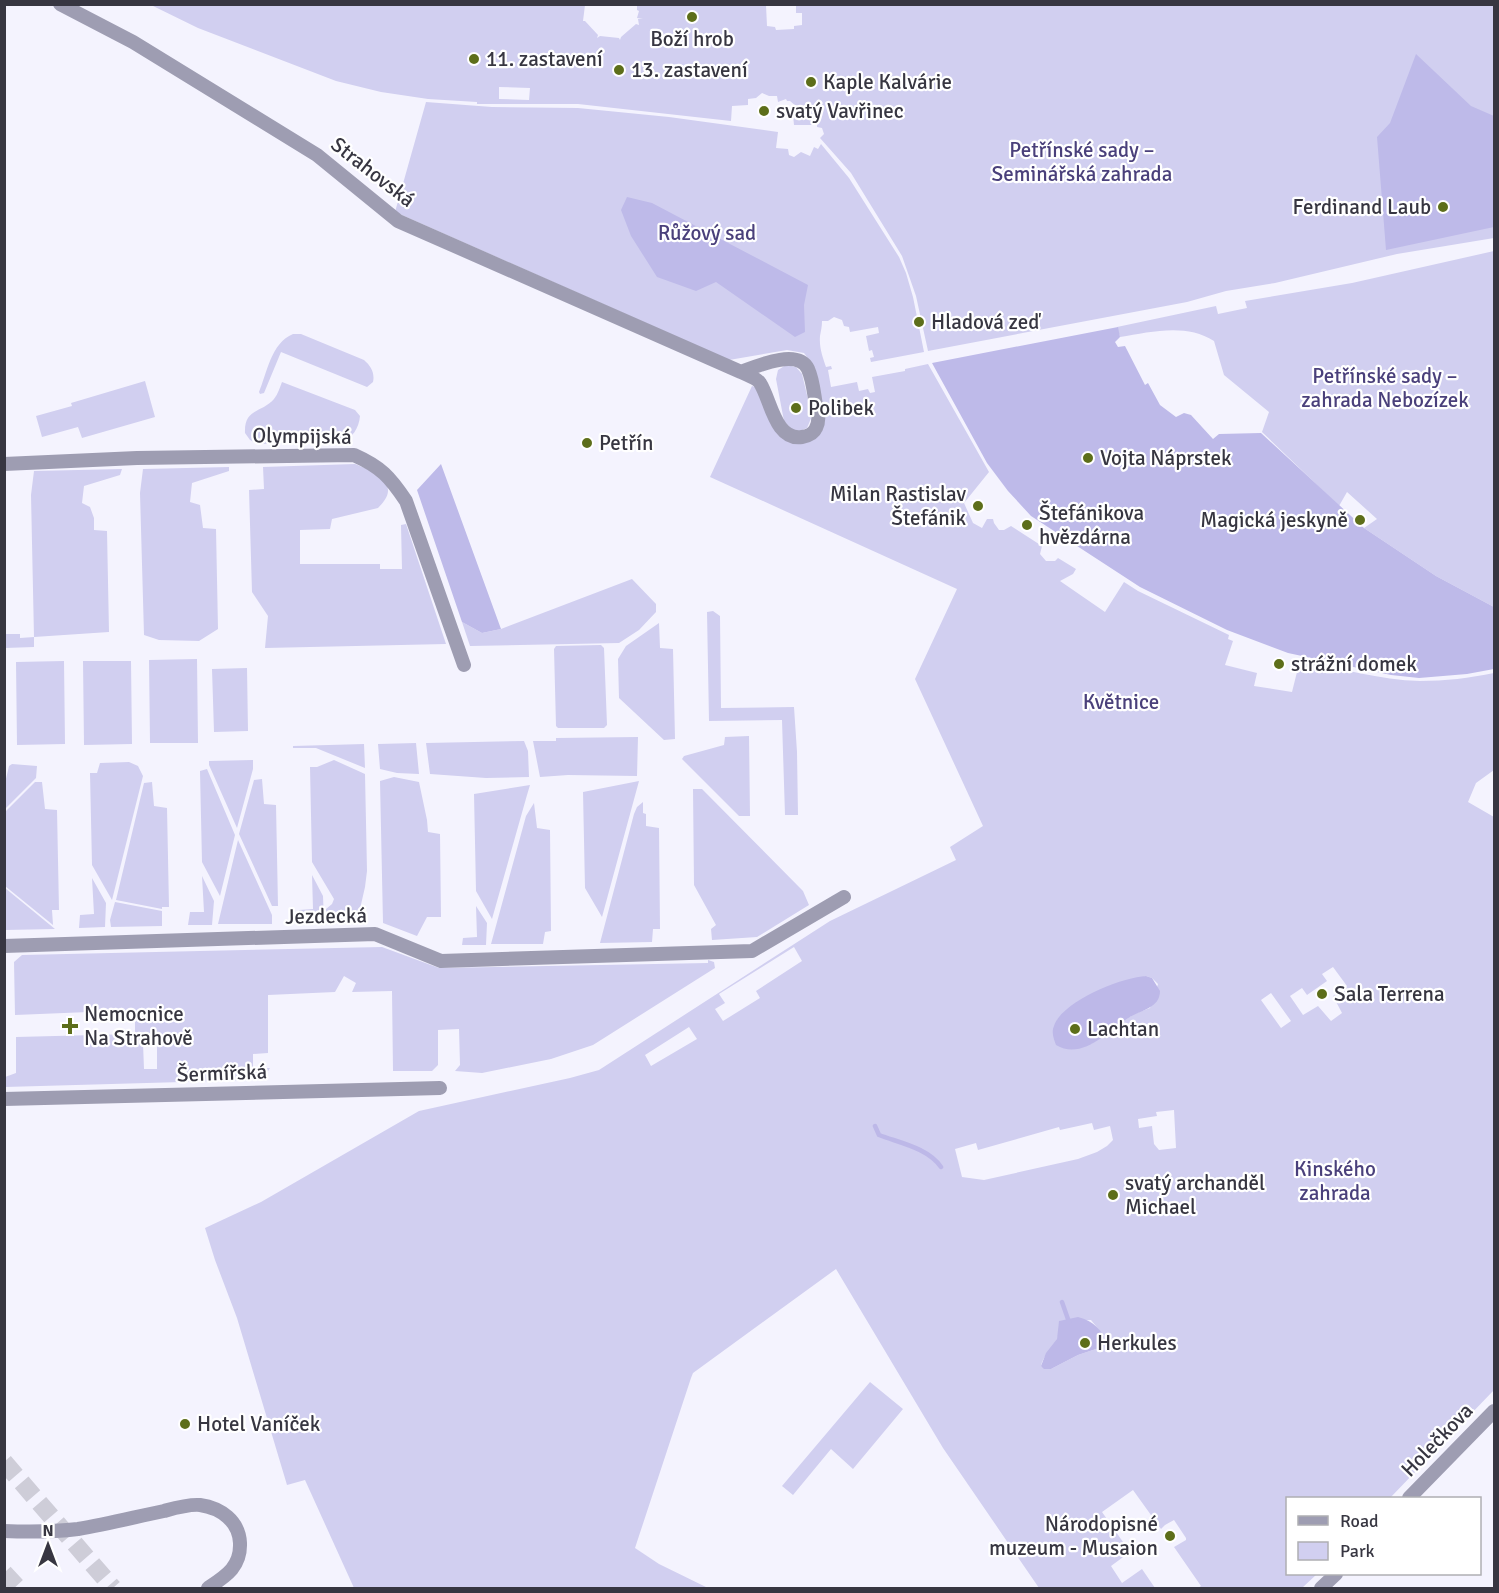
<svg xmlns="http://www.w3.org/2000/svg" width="1499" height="1593" font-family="Signika,sans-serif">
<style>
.green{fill:#d1cff0;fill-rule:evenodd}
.forest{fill:#bebae9}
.water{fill:#bdb8e8}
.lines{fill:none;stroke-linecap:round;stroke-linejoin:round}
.stream{stroke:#bdb8e8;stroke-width:4.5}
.highway-tunnel{stroke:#cecdd8;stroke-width:18;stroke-dasharray:18 9;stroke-linecap:butt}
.minor{stroke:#9e9db2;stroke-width:14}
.poi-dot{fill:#5d6e1a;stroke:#fff;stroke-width:2}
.labels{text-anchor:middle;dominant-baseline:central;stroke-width:4.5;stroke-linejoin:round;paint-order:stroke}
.poi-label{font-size:21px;fill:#373641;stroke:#fff;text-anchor:start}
.park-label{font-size:21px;fill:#4a407b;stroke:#fff}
.street-label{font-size:21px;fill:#373641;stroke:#fff}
</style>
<rect width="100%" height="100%" fill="#f4f3fe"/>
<path class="green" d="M 639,4 L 766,5 L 767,26 L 775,27 L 776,30 L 794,29 L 794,26 L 802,25 L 802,13 L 796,13 L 796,4 L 1494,5 L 1494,238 L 1397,254 L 1275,283 L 1226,291 L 1187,302 L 928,351 L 916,296 L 902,256 L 851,173 L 820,138 L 824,134 L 822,128 L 817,127 L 817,125 L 794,125 L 793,115 L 797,107 L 790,101 L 787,101 L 786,99 L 778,102 L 777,96 L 769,96 L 762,93 L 756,98 L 748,99 L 748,105 L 732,106 L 731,121 L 578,104 L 477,104 L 477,102 L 428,99 L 381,92 L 336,81 L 198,28 L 151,5 L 585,5 L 583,21 L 585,21 L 598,35 L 597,38 L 600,36 L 619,38 L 620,40 L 621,37 L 636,24 L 639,25 L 638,19 L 643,19 L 637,18 L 639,11 L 637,10 L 637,6 ZM 499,87 L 530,88 L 529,100 L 499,99 Z
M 426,102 L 492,107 L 578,108 L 669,117 L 764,130 L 778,132 L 776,148 L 788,149 L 789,155 L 794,157 L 801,152 L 810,156 L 814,147 L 818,149 L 821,144 L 849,178 L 899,257 L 906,273 L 913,297 L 924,352 L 871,362 L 870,358 L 874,357 L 872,350 L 869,351 L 866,336 L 879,333 L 878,327 L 850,332 L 849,327 L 844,326 L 842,320 L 834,317 L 828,321 L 822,321 C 822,327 821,330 820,336 C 819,348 823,358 826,367 L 831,366 L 832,369 L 828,370 L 831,387 L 857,382 L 859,391 L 868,389 L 870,393 L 875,392 L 872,377 L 905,371 L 905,369 L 928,364 L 989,472 L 964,503 L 973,523 L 982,528 L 987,519 L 993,519 L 994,523 L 999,530 L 1004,530 L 1011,526 L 1042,546 L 1040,554 L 1046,561 L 1055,561 L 1058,558 L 1076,569 L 1073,574 L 1060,581 L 1105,612 L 1124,582 L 1138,591 L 1229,635 L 1228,639 L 1233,641 L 1225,665 L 1257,673 L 1254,686 L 1292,692 L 1300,660 C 1339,668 1380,680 1420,681 C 1445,681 1470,678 1494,673 L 1494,770 L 1476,783 L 1468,802 L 1494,817 L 1494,1390 L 1390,1498 L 1288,1498 L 1288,1574 L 1317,1574 L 1302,1588 L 1198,1588 L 1201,1586 L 1174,1547 L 1186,1540 L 1186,1538 L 1174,1520 L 1165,1525 L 1161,1529 L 1133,1490 L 1102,1512 L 1130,1552 L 1111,1566 L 1122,1583 L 1142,1569 L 1155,1588 L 1039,1588 L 943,1448 L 836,1269 L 693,1373 L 691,1378 L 635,1548 L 659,1564 L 708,1588 L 354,1588 L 305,1480 L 287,1485 L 237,1318 L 215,1260 L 205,1228 L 261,1202 L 419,1111 L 570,1078 L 599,1070 L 830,921 L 956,860 L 950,847 L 983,826 L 915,679 L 957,589 L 710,477 L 752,386 L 755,387 L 784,440 L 825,422 L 815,368 L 804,353 L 787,350 L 729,360 L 395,212 ZM 794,947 L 802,961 L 756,991 L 760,998 L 723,1021 L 715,1009 L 725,1003 L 719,994 ZM 1333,967 L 1347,986 L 1333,996 L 1342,1013 L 1331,1021 L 1318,1006 L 1303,1015 L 1290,996 L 1302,988 L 1307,995 L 1327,981 L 1322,974 ZM 1146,976 L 1152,978 L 1158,984 L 1150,1008 L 1134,1014 L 1091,1044 L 1057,1020 L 1080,1001 ZM 1271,993 L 1291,1021 L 1281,1028 L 1261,1000 ZM 689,1027 L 697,1039 L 651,1066 L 645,1055 ZM 1174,1110 L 1176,1148 L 1159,1150 L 1154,1144 L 1152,1126 L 1139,1128 L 1138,1119 L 1157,1116 L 1156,1112 ZM 1092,1123 L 1094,1130 L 1110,1126 L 1113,1140 L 1107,1146 L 1097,1152 L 1078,1159 L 984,1180 L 962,1177 L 955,1149 L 976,1143 L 978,1150 L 1059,1127 L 1060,1130 ZM 1091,1320 L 1104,1336 L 1108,1345 L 1078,1355 L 1051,1369 L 1041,1366 C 1043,1356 1049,1353 1054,1345 C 1059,1339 1059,1329 1059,1321 Z
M 1494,251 L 1494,607 L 1436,576 L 1364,528 L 1377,519 L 1347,492 L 1339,506 L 1262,432 L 1269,412 L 1224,375 L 1214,341 C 1186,323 1151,332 1120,337 L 1117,327 L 1216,306 L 1218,314 L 1247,308 L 1245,301 L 1352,283 Z
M 293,334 L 301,334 L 364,360 C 371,366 375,373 373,382 L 367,387 L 281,352 L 264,393 L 260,394 L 259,392 C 267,373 271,343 293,334 Z
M 786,365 L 796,367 L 802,374 L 812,416 L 807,428 L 800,431 L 792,430 L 784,421 L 776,379 L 778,370 Z
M 145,381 L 155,417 L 82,438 L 78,427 L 42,437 L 36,416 L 72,406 L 71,403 Z
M 282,382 L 355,410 L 360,416 C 359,428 352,439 341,442 L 258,444 L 250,440 L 245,433 C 244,408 262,413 274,399 C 278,394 280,387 282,382 Z
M 355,464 C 365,468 389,477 388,491 C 388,497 382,504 378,508 L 332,519 L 330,529 L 300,530 L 300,564 L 380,564 L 380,569 L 402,569 L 401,525 L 406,524 L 446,644 L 265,648 L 268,616 L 252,592 L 249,490 L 264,489 L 263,467 Z
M 229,467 L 229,471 L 192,483 L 190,502 L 200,505 L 203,528 L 216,529 L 218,629 L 199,641 L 159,640 L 144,635 L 140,493 L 143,469 Z
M 122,469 L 120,475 L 84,486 L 82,503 L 90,507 L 94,518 L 94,530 L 107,531 L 109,632 L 34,637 L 34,647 L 5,648 L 5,634 L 20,634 L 20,638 L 34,637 L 31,495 L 34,471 Z
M 632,579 L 656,604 L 656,612 L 639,630 L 619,643 L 470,646 L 462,622 L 482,633 L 501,629 Z
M 713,611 L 720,616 L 721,708 L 794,707 L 797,752 L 798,815 L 785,815 L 782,720 L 709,721 L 707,612 Z
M 659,623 L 660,648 L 673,649 L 675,739 L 664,740 L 619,698 L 618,659 L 626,646 Z
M 601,645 L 604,648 L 607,725 L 604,728 L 558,728 L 556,726 L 554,649 L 556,646 Z
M 197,659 L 198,743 L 150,743 L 149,660 Z
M 64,661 L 65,744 L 17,745 L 16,662 Z
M 83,661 L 131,661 L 132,744 L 84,745 Z
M 247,668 L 248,731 L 214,732 L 212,669 Z
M 749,736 L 750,816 L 739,816 L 682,759 L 684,756 L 724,745 L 725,737 Z
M 638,737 L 637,776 L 568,775 L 540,777 L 533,741 L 556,741 L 556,738 Z
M 524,741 L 528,751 L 529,777 L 486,778 L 430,774 L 426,743 Z
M 416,743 L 419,774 L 397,773 L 380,769 L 378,744 Z
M 364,744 L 365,768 L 316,748 L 293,748 L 293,746 Z
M 253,760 L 253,769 L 237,828 L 209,765 L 209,761 Z
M 334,760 L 365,774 L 367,871 L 365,887 L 357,922 L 327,922 L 326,909 L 332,904 L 334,899 L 312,862 L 310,767 L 317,767 Z
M 129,762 L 138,766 L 143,776 L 112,900 L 92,865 L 90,773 L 97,773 L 100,763 Z
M 12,764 L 37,766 L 36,778 L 5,809 L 5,783 L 9,766 Z
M 207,769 L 235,835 L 220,896 L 202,862 L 200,771 Z
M 394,777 L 419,782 L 427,820 L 428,832 L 440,834 L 441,917 L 427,917 L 417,936 L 383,923 L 380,781 Z
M 262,779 L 264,804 L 276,805 L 278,906 L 272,906 L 239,834 L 254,780 Z
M 639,781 L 602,917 L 585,888 L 583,792 Z
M 35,782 L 42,782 L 45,809 L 57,810 L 59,910 L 52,910 L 53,925 L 5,886 L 5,812 Z
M 152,782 L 154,806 L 167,808 L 169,907 L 162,907 L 162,909 L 116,900 L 144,783 Z
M 530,785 L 527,795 L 492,919 L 476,891 L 474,794 Z
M 693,789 L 702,789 L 803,891 L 809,905 L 757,937 L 712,940 L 711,929 L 716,925 L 694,885 Z
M 643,802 L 643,813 L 646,814 L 646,826 L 659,828 L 660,929 L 653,929 L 652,942 L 600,943 L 634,814 L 637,807 Z
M 534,803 L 537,828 L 550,830 L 551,931 L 545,932 L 543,944 L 491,944 L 526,816 Z
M 238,840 L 272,915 L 272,924 L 218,924 Z
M 312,875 L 323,896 L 324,922 L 298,923 L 299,910 L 313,909 Z
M 202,876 L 214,901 L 212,925 L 188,925 L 190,912 L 204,912 Z
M 92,878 L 106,903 L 105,927 L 79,928 L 80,915 L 94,914 Z
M 4,888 L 5,888 L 55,929 L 5,930 Z
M 115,902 L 162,911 L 162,926 L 111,927 L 110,920 Z
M 476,906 L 487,923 L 486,945 L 462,945 L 463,938 L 477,937 Z
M 382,947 L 439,968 L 708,963 L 708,960 L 714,962 L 715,968 L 593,1045 L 551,1059 L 482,1073 L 455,1071 L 460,1065 L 459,1029 L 438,1030 L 438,1065 L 432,1071 L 393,1071 L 392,991 L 352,992 L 356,983 L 344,976 L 335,992 L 268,995 L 268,1053 L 253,1054 L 253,1068 L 270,1068 L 265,1076 L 253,1080 L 5,1087 L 5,1077 L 16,1073 L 16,1037 L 135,1034 L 135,1013 L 113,1013 L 113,1011 L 15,1015 L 14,962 L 22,955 ZM 147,1042 L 157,1043 L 157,1069 L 144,1069 L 143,1043 Z
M 870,1382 L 903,1409 L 853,1469 L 831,1449 L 793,1495 L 782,1486 Z"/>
<path class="forest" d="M 1416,54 L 1471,106 L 1494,116 L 1494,227 L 1386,250 L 1377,137 L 1390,123 Z
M 627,197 L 652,203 L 808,285 L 804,305 L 805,332 L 795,337 L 716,282 L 696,291 L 657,277 L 631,236 L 621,210 Z
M 1118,327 L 1120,337 L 1115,342 L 1118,347 L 1125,346 L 1145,385 L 1148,383 L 1160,405 L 1176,417 L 1184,413 L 1191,415 L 1213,439 L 1219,434 L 1261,433 L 1364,528 L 1436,576 L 1494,607 L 1494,669 L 1467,674 L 1419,678 L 1391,675 L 1288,653 L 1227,630 L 1140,587 L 1031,516 L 1008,491 L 987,463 L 932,363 Z
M 441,464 L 501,629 L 482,633 L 462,622 L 417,490 Z"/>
<path class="water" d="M 1146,976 L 1152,978 L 1160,991 C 1160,1009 1139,1010 1127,1019 C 1108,1031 1082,1061 1056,1045 C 1054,1039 1051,1033 1054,1026 C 1061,1002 1122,977 1146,976 Z
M 1078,1317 C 1094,1321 1102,1330 1108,1345 L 1078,1355 L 1051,1369 L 1044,1369 L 1041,1366 L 1046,1353 L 1057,1339 L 1059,1321 Z"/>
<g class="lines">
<path class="stream" d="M 875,1126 L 879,1135 C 900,1143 928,1148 941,1167
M 1062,1302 L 1069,1322"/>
<path class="highway-tunnel" d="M 4,1462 L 113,1588
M 4,1573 L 18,1588"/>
<path class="minor" d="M 60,4 L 133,42 L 317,155 L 398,221 L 741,372 C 747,375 757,378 760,383 C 771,400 775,441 802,437 C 808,436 814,433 816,428 C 820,420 818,413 816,405 C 814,394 813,380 808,369 C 798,348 757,366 741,372
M 4,464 L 137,458 L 354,455 C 381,467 390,477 406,501 L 464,665
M 4,946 L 375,934 L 441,961 L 752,951 L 844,897
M 4,1099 L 440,1088
M 1409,1498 L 1494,1411
M 4,1531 C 29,1532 53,1532 78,1529 C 107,1524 135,1517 164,1511 C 175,1508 189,1504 200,1505 C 221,1508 239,1521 240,1543 C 241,1567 226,1576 208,1588
M 1321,1588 L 1336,1574"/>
</g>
<g class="poi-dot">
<circle cx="692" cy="17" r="6"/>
<circle cx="474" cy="59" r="6"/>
<circle cx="619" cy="70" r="6"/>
<circle cx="811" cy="82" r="6"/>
<circle cx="764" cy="111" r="6"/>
<circle cx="1443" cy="207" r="6"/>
<circle cx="919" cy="322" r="6"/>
<circle cx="796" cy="408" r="6"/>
<circle cx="587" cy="443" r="6"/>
<circle cx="1088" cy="458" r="6"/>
<circle cx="978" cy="506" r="6"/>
<circle cx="1360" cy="520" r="6"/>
<circle cx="1027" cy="525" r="6"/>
<circle cx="1279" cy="664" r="6"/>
<circle cx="1322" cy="994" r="6"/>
<path d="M67 1017h6v6h6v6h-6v6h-6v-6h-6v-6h6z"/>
<circle cx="1075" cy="1029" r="6"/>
<circle cx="1113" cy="1195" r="6"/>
<circle cx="1085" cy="1343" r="6"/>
<circle cx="185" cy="1424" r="6"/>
<circle cx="1170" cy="1536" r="6"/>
</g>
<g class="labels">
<g class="poi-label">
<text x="692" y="39" text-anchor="middle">Boží hrob</text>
<text x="486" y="59">11. zastavení</text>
<text x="631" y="70">13. zastavení</text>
<text x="823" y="82">Kaple Kalvárie</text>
<text x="776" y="111">svatý Vavřinec</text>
<text x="1431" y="207" text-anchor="end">Ferdinand Laub</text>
<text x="931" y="322">Hladová zeď</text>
<text x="808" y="408">Polibek</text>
<text x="599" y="443">Petřín</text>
<text x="1100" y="458">Vojta Náprstek</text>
<text x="966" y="494" text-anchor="end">Milan Rastislav<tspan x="966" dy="24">Štefánik</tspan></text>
<text x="1039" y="513">Štefánikova<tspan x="1039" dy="24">hvězdárna</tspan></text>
<text x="1348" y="520" text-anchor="end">Magická jeskyně</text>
<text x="1291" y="664">strážní domek</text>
<text x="1334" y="994">Sala Terrena</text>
<text x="84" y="1014">Nemocnice<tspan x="84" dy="24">Na Strahově</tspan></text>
<text x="1087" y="1029">Lachtan</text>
<text x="1125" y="1183">svatý archanděl<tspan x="1125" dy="24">Michael</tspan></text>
<text x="1097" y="1343">Herkules</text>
<text x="197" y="1424">Hotel Vaníček</text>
<text x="1158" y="1524" text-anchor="end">Národopisné<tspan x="1158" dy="24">muzeum - Musaion</tspan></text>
</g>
<g class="park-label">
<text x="1082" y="150">Petřínské sady –<tspan x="1082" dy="24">Seminářská zahrada</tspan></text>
<text x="707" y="233">Růžový sad</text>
<text x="1385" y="376">Petřínské sady –<tspan x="1385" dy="24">zahrada Nebozízek</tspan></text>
<text x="1121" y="702">Květnice</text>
<text x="1335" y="1169">Kinského<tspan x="1335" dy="24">zahrada</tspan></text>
</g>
<g class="street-label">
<text transform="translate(373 172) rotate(38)">Strahovská</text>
<text transform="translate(302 436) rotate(1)">Olympijská</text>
<text transform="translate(326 916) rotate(-1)">Jezdecká</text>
<text transform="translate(222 1073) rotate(-2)">Šermířská</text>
<text transform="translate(1437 1440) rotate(-46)">Holečkova</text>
</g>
</g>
<rect width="1499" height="1593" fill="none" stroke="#373641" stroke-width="12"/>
<rect x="1286" y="1497" width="195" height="78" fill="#ffffff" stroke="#afafb3" stroke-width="1.5"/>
<rect x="1298" y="1516" width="30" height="9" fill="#9e9db2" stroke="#afafb3" stroke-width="1.5"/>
<text x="1340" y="1527" font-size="18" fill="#373641">Road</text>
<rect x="1298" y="1542" width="30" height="18" fill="#d1cff0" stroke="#afafb3" stroke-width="1.5"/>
<text x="1340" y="1557" font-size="18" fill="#373641">Park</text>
<g transform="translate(48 1545)" stroke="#ffffff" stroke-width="4.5" paint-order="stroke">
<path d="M0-4.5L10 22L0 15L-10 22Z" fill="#373641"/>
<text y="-9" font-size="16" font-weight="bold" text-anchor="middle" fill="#373641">N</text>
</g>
</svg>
